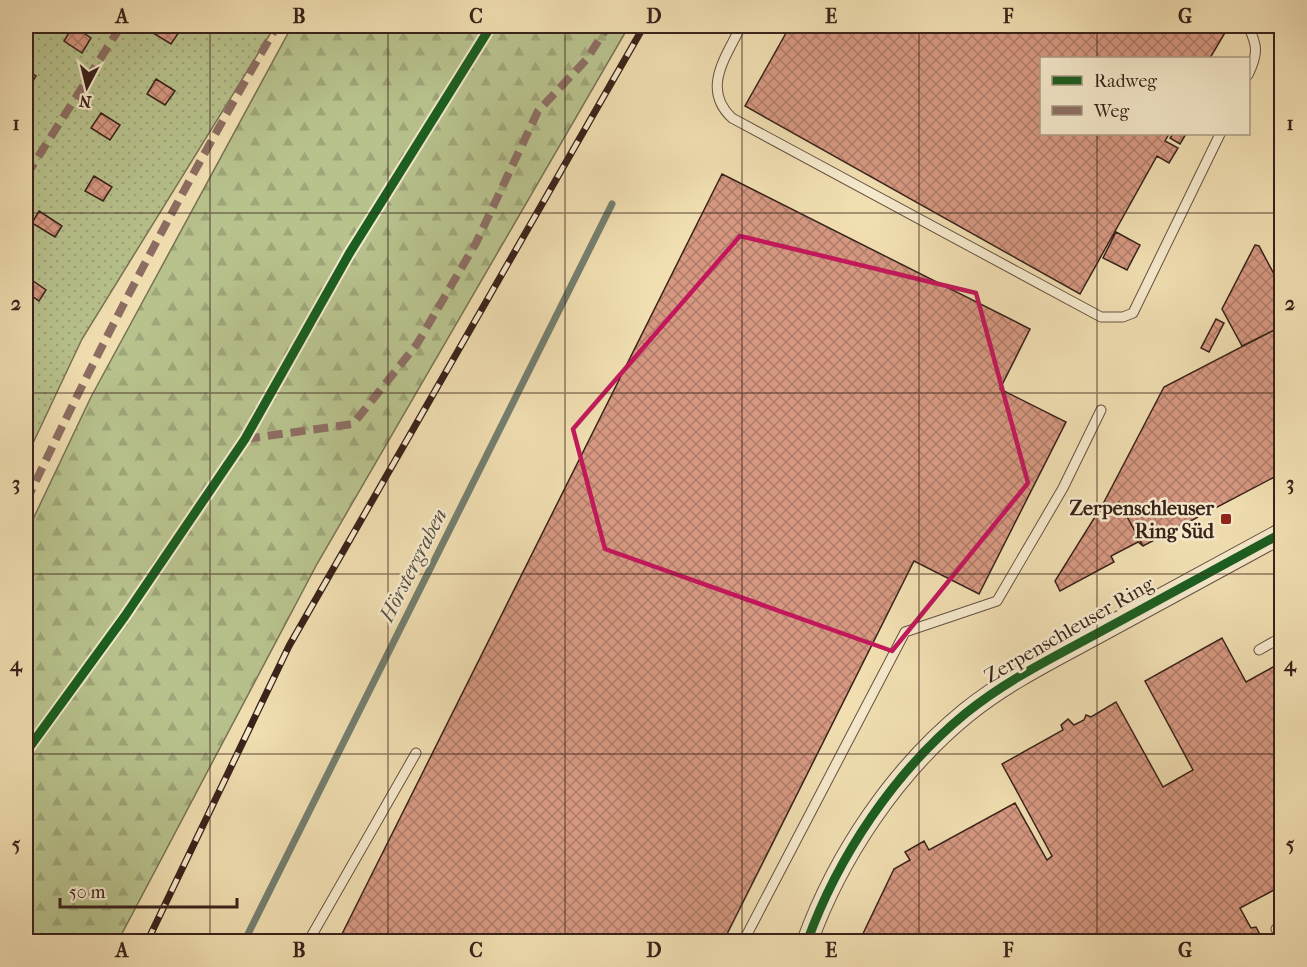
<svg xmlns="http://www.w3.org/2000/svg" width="1307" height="967" font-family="'IM FELL French Canon',serif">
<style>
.forest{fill:url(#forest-firs);stroke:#787254;stroke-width:1.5}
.garden{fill:url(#garden-dots);stroke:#787254;stroke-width:1.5}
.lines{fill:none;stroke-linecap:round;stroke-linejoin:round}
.stream{stroke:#747f6f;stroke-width:7}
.building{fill:url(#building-cross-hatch);stroke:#39221a;stroke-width:1.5}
.service-casing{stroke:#675140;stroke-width:11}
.minor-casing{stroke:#675140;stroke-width:22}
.service{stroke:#f6eacd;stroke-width:9}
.minor{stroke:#f6eacd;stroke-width:20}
.rail-casing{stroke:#39221a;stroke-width:7}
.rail{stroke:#f6eacd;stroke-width:4.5;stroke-dasharray:14;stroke-linecap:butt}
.quiet{stroke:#8d6e63;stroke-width:8;stroke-dasharray:15 8;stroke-linecap:butt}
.cycleway-casing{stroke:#f6eacd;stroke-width:13}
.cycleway{stroke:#1b5e20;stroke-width:9}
.marked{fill:none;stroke:#c2185b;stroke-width:4.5;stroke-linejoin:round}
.grid{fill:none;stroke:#39221a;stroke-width:1.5;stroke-opacity:0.55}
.poi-dot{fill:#8f2418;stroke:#f6eacd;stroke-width:2}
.labels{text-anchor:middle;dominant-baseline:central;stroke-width:5;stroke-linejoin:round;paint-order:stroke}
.poi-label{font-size:20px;font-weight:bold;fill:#39221a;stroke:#f6eacd;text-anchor:end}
.street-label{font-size:20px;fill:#39221a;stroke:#f6eacd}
.water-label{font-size:21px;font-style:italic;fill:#565045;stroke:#f6eacd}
.neatline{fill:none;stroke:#39221a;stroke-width:2}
.grid-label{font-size:20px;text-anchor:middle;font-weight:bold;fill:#39221a}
</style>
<defs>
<pattern id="forest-firs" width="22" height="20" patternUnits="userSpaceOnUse" patternTransform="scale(1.5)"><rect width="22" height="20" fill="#b8c28d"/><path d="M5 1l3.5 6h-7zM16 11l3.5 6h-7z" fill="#9fa679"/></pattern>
<pattern id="garden-dots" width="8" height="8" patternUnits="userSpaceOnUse" patternTransform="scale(1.5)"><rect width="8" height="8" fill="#b8c28d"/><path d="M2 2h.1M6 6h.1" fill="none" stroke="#9fa679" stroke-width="1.8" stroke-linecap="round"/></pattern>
<pattern id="building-cross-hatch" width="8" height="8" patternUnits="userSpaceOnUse" patternTransform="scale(1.5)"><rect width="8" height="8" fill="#d69881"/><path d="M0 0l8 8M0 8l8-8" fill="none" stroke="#af7c69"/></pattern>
</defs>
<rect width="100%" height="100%" fill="#f1dfb2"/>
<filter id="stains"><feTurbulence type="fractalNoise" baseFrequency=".00333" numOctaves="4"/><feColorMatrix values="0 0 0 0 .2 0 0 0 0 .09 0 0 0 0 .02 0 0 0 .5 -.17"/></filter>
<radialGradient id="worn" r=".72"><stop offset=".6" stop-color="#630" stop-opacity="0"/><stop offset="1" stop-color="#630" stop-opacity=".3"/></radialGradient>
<path class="forest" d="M 292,26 L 629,26 L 317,564 L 118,941 L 26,941 L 26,534 L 91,397 Z"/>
<path class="garden" d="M 26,26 L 275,26 L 82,339 L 26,458 Z"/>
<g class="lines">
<path class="stream" d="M 244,942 L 612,204"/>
</g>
<path class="building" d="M 73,26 L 91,38 L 82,53 L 64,41 Z
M 158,26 L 175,26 L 181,29 L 171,44 L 153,33 Z
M 790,26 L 1229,26 L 1210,58 L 1042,58 L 1042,134 L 1169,134 L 1165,141 L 1178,148 L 1169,163 L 1157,156 L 1080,294 L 745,106 Z
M 26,69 L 36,76 L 29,87 L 26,84 Z
M 156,79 L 175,91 L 165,105 L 147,94 Z
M 101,113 L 120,125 L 110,140 L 91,128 Z
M 1173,134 L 1186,134 L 1180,144 L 1170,138 Z
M 722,174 L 1030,329 L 1000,389 L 1066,422 L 979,594 L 914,561 L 723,942 L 338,942 Z
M 94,176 L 112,187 L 103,201 L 85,191 Z
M 39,211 L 62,226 L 55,237 L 32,223 Z
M 1116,232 L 1140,245 L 1127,270 L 1103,258 Z
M 1255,245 L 1259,246 L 1282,289 L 1282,326 L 1242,346 L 1222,309 Z
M 26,276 L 46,290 L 39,301 L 26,292 Z
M 1216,319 L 1224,323 L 1209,352 L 1201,348 Z
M 1282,326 L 1282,473 L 1143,546 L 1119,502 L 1106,510 L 1103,504 L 1164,387 Z
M 1119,502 L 1143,546 L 1138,542 L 1111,556 L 1114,562 L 1060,591 L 1055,581 L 1103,504 L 1106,510 Z
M 1222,638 L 1246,682 L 1282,662 L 1282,880 L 1274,884 L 1276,889 L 1240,908 L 1251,928 L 1256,927 L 1264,942 L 859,942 L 894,869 L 910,860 L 905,852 L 924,841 L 929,850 L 1015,803 L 1047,860 L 1052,856 L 1002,764 L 1063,730 L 1061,725 L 1068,719 L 1074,725 L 1084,720 L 1086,715 L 1091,717 L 1116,702 L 1163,787 L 1193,770 L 1145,681 Z"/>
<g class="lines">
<defs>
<path id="service" d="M 741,26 C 726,57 701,89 732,118 L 1101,317 L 1123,317 L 1133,313 L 1220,134
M 1248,26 C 1258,46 1258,54 1248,75
M 1259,650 L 1282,637
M 1276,929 L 1282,938
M 308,942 L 416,753
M 743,942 L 905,632 L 997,601 L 1063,488 L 1101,410"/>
<path id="minor" d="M 807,942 C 838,856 895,771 966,713 C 1007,680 1052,658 1098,633 C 1159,600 1220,567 1282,533"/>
</defs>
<use href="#service" class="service-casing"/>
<use href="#minor" class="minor-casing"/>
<use href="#service" class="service"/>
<use href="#minor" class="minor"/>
<defs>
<path id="rail" d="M 147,942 L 289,646 L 644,26"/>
</defs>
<use href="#rail" class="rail-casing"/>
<use href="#rail" class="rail"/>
<path class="quiet" d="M 26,176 L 121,26
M 245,439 L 353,424 L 417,344 L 476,243 L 538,111 L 586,60 L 608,26
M 26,502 C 103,338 186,182 277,26"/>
<defs>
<path id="cycleway" d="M 26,752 L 125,616 L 245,439 L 349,254 L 491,26
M 807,942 C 838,856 895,771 966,713 C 1007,680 1052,658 1098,633 C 1159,600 1220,567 1282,533"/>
</defs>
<use href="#cycleway" class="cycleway-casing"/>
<use href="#cycleway" class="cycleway"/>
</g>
<path class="marked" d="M 740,236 L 976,293 L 1028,483 L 892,651 L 605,549 L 573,429 Z"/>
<path class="grid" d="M 210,26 L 210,942M 388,26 L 388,942M 565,26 L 565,942M 742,26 L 742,942M 919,26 L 919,942M 1097,26 L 1097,58M 1097,134 L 1097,942M 26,213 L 1282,213M 26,393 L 1282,393M 26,574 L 1282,574M 26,754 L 1282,754"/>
<rect class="poi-dot" x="1220" y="513" width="12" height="12" rx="3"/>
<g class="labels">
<g class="poi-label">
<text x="1214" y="508">Zerpenschleuser<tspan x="1214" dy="23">Ring Süd</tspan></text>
</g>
<g class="street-label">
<text transform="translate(1069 630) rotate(-30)">Zerpenschleuser Ring</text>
</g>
<g class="water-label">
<text transform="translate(413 565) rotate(-63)">Hörstergraben</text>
</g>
</g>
<rect width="1307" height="967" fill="none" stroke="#f1dfb2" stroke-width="66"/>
<rect x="1040" y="57" width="210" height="78" fill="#f6eacd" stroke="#aa9a85" stroke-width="1.5"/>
<rect x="1052" y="76" width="30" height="9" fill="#1b5e20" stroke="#aa9a85" stroke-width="1.5"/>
<text x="1094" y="87" font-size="18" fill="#39221a">Radweg</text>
<rect x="1052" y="106" width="30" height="9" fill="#8d6e63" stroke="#aa9a85" stroke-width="1.5"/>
<text x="1094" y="117" font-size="18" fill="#39221a">Weg</text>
<g transform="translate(87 87) rotate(187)" stroke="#f6eacd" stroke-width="4.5" paint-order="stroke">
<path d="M0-4.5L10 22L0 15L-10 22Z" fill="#39221a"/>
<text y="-9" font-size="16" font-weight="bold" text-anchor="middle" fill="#39221a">N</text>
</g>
<path d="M60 898v9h177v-9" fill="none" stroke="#39221a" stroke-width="3"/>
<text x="69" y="898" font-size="18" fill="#39221a" stroke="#f6eacd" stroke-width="4.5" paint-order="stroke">50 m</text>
<rect x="33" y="33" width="1241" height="901" class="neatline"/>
<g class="grid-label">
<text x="122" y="23">A</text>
<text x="299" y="23">B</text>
<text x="476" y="23">C</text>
<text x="654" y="23">D</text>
<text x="831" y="23">E</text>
<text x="1008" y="23">F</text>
<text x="1185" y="23">G</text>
<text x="16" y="130">1</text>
<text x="1290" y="130">1</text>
<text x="16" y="310">2</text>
<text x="1290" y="310">2</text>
<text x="16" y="490">3</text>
<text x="1290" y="490">3</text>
<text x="16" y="671">4</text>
<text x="1290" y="671">4</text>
<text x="16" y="851">5</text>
<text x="1290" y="851">5</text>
<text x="122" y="957">A</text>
<text x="299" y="957">B</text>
<text x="476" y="957">C</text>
<text x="654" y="957">D</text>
<text x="831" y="957">E</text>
<text x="1008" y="957">F</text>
<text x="1185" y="957">G</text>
</g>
<rect width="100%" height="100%" filter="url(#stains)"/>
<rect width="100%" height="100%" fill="url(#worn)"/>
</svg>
